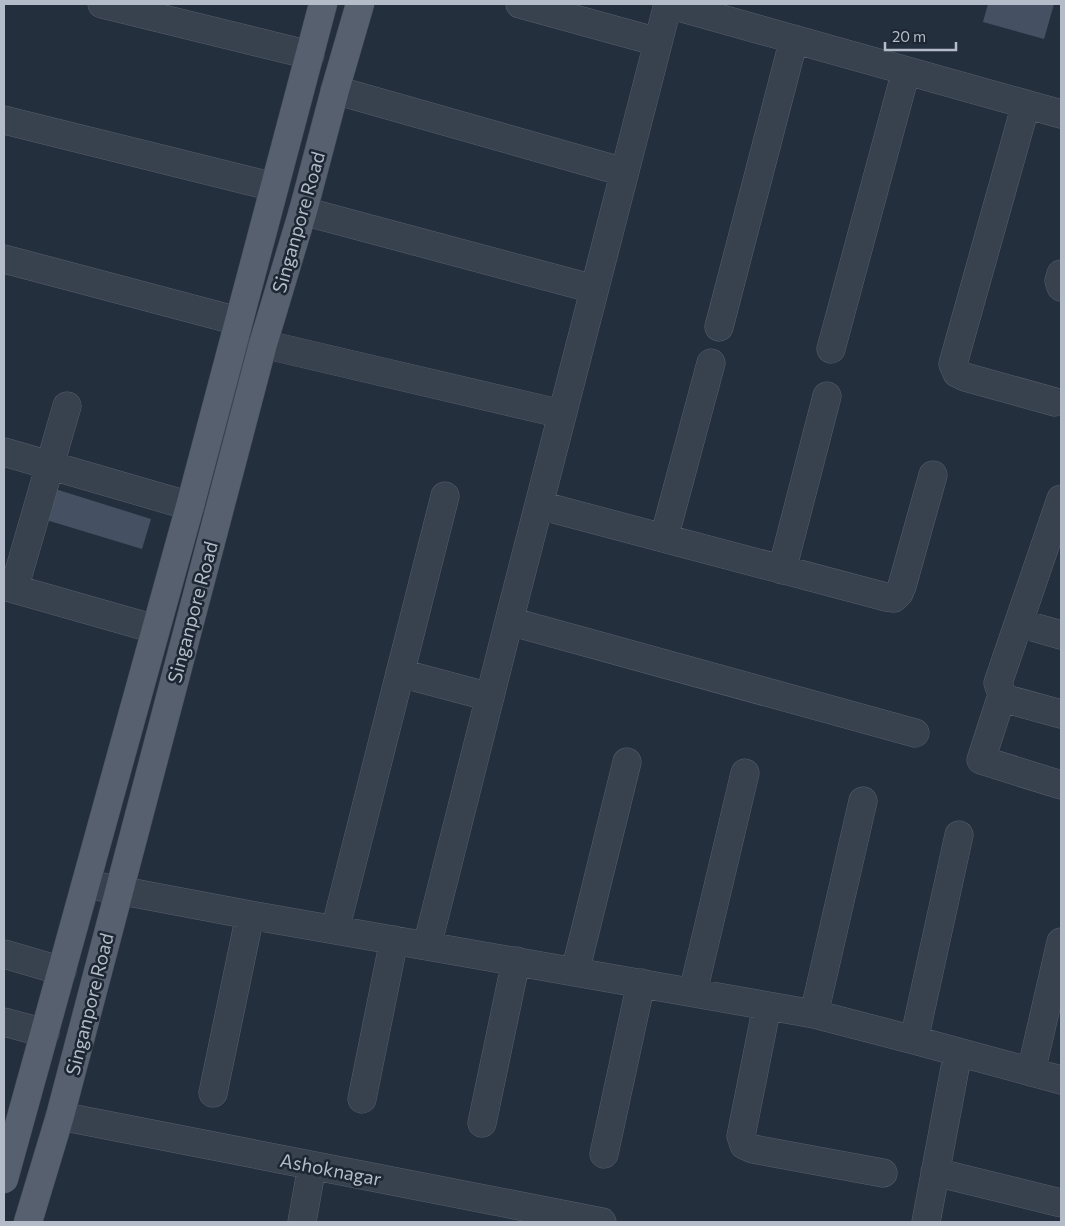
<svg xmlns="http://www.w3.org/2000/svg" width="1065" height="1226" font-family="Commissioner,sans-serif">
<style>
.building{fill:#455162}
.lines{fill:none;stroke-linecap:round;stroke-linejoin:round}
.minor-casing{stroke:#565f6c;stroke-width:29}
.major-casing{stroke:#414a57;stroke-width:29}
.minor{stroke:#38414e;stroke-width:28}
.major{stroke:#56606e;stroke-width:28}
.labels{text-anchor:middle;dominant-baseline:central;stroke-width:5;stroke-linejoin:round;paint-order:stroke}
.street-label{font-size:19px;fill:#b4bcc9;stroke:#1d2633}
</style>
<rect width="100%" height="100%" fill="#242f3e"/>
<path class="building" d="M 988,4 L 1054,4 L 1044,39 L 983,22 Z
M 52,488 L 151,519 L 142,549 L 43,519 Z"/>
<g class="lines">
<defs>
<path id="minor" d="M 102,4 L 310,55
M 520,4 L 658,42
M 668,4 L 1061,114
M 335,90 L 624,172
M 1026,104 L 953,364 L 957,373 L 965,377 L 1055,402
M 4,120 L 274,187
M 303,211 L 594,289
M 4,259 L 238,321
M 1061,274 L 1059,281 L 1061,287
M 719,327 L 794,39
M 263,344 L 562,414
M 831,349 L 906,71
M 4,452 L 190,506
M 1061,499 L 998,683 L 1002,695 L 1010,700 L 1061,714
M 539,505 L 886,597 L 894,598 L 899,593 L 902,586 L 933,475
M 664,538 L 711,363
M 782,570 L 827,396
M 4,586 L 155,629
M 14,589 L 67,406
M 509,621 L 915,733
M 1019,623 L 1061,635
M 400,673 L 490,697
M 1002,695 L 981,760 L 1061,785
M 86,884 L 250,915 L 814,1014 L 914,1040 L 1061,1080
M 335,930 L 445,496
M 427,946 L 509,621 L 668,4
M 4,954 L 62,971
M 575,972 L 627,762
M 693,992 L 745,773
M 767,1006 L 741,1136 L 744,1145 L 753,1149 L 883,1173
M 814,1014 L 863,801
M 4,1022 L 45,1033
M 914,1040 L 959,835
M 1031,1072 L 1061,942
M 213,1093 L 250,915
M 362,1099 L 394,940
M 60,1116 L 602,1222
M 482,1123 L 516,961
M 604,1154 L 641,983
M 935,1172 L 1061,1203
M 302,1222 L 312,1166
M 926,1222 L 958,1052"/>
<path id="major" d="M 4,1179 L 190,506 L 323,4
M 28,1222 L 60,1116 L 263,344 L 303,211 L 335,90 L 360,4"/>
</defs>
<use href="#minor" class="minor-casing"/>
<use href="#major" class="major-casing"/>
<use href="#minor" class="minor"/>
<use href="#major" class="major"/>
</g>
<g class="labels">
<g class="street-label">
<text transform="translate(298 222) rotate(-74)">Singanpore Road</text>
<text transform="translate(192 612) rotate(-75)">Singanpore Road</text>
<text transform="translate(89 1004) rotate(-76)">Singanpore Road</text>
<text transform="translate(331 1169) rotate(11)">Ashoknagar</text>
</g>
</g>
<rect width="1065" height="1226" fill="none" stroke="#b4bcc9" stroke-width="10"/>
<path d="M885 42v8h71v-8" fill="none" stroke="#b4bcc9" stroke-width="2.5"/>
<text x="892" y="42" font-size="15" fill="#b4bcc9" stroke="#1d2633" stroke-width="4" paint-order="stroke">20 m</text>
</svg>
